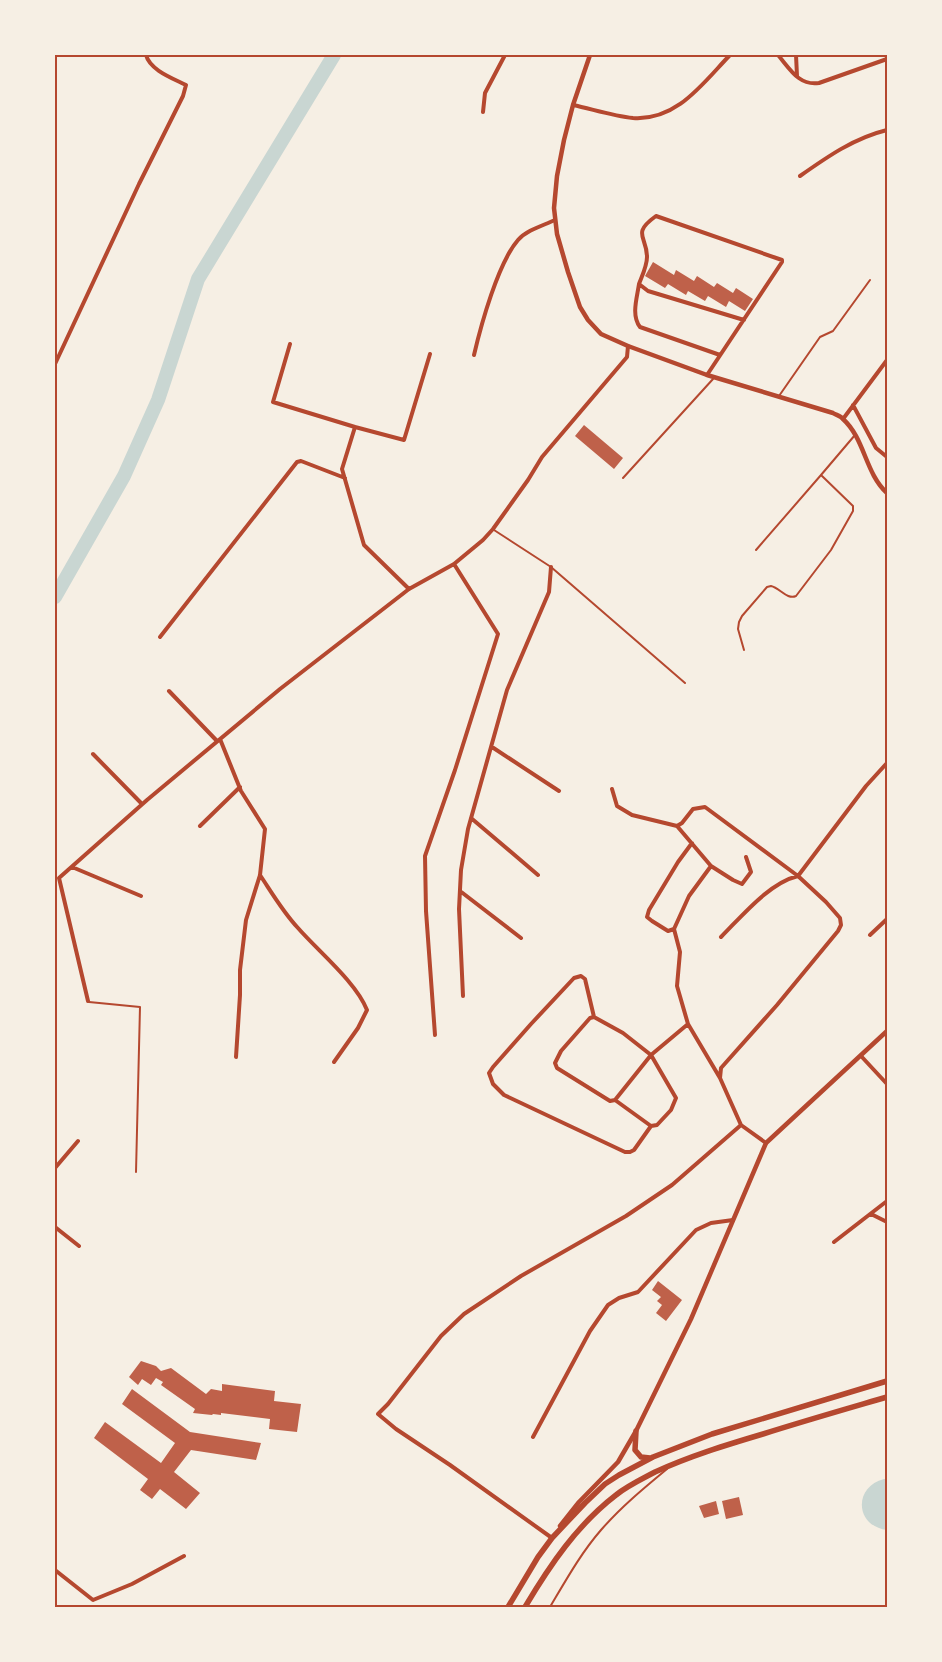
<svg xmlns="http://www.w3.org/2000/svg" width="942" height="1662" font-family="'Work Sans',sans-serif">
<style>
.water{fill:#c9d6d2}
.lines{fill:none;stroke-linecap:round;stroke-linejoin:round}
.river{stroke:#c9d6d2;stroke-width:14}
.building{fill:#bf614a}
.service{stroke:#b5482f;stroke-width:2}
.minor{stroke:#b5482f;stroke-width:4}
.tertiary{stroke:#b5482f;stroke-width:4.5}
.primary{stroke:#b5482f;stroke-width:5.5}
.neatline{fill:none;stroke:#b5482f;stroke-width:2}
</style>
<rect width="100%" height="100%" fill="#f6efe4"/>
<path class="water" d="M 884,1479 L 887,1479 L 887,1530 C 855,1526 853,1487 884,1479 Z"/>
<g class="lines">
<path class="river" d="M 55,597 L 124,476 L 158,400 L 198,279 L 334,55"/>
</g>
<path class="building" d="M 653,262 L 674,275 L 676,270 L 694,281 L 697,276 L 714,287 L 717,283 L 733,293 L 736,288 L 753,299 L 745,311 L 729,301 L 726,307 L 708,296 L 705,301 L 688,291 L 686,295 L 668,284 L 665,288 L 645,276 Z
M 584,425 L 623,458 L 614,469 L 575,436 Z
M 658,1281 L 682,1300 L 666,1321 L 656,1313 L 662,1305 L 657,1301 L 661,1297 L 652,1290 Z
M 141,1361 L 156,1366 L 161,1371 L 171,1368 L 206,1394 L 211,1389 L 222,1391 L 222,1384 L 275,1391 L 274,1401 L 301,1404 L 297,1432 L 269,1429 L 270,1419 L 221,1413 L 221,1415 L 213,1414 L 212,1415 L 193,1413 L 195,1409 L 161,1385 L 163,1382 L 156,1378 L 151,1385 L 142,1379 L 138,1385 L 129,1377 Z
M 132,1389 L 190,1432 L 261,1443 L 256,1460 L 191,1450 L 174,1472 L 200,1493 L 186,1509 L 160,1489 L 152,1499 L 140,1490 L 148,1479 L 94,1438 L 105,1422 L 161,1463 L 175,1443 L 122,1404 Z
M 739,1497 L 743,1515 L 726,1519 L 722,1501 Z
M 716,1501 L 719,1514 L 704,1518 L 699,1506 Z"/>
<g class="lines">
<path class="service" d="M 779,396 L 820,337 L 833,331 L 870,280
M 623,478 L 713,379
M 494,530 L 551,567 L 685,683
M 756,550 L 821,475
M 744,650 L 738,629 L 739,622 L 742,616 L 767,587 L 771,586 C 780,588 787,600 796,596 L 831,550 L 853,511 L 853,506 L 821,475 L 855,435
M 89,1002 L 140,1007 L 136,1172
M 550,1607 C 566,1580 581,1553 601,1530 C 621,1507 644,1488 667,1469"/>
<path class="minor" d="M 778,55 C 790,69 799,86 819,83 L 887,59
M 796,55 L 797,76
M 573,105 C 592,109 613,116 633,118 C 677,121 703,83 730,55
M 483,112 L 485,93 L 505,55
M 800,176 C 827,157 854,138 887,130
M 639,284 C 637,298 631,315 640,327 L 720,355
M 290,344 L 273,402 L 355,427 L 342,469 L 364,545 L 409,589
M 474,355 C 481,325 498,263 518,240 C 527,230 542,226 555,220
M 55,364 L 139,184 L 183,96 L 186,85 C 172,78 150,70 146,55
M 707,375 L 782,262 L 782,260 L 656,216 C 631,234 647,236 647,257 C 647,266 642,276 639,284 L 648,291 L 744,320
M 853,405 L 876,448 L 887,457
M 843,419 L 887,360
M 355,427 L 404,440 L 430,354
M 160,637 L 297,462 L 301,461 L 345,478
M 169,691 L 217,741
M 220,739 L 241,791 L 265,829 L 260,875 L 246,920 L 240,970 L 240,995 L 236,1057
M 492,747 L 559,791
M 93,754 L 142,804
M 612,789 L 617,806 L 632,815 L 677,826 L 682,823 L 693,809 L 705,807 L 798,876 L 826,902 L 840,918 L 841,925 L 838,931 L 777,1005 L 721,1068 L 720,1078 L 741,1125
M 471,818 L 538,875
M 200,826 L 240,787
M 677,826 L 711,866
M 72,867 L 141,896
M 260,875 C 272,893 283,912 298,928 C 318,951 356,982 367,1010 L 358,1028 L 334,1062
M 460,891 L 521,938
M 674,929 L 668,931 L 652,921 L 647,917 L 649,910 L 678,862 L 692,843
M 870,935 L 887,919
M 721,937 C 742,916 769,883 798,876 L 866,786 L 887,763
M 463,996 L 459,909 L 461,870 L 468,829 L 507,690 L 549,592 L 551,567
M 88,1001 L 59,878 L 147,800 L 280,689 L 409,589 L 454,564 L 483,540 L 493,529 L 528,480 L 542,457 L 627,357 L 628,346
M 594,1017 L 585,979 L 581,976 L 574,978 L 531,1024 L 493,1067 L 489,1073 L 493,1084 L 504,1095 L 625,1152 L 630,1152 L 634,1150 L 651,1126
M 594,1017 L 623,1033 L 651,1055 L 615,1100 L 610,1101 L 557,1068 L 555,1063 L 561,1051 L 590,1018 Z
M 435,1035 L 426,911 L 425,856 L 455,770 L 498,634 L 454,564
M 861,1056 L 887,1084
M 720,1078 L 688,1024 L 677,986 L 680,952 L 674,929 L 689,896 L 711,866 L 733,880 L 742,884 L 751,872 L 746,857
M 615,1100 L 651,1126 L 657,1125 L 671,1110 L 676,1098 L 651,1055 L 688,1024
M 55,1168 L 78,1141
M 871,1214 L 887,1222
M 55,1227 L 79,1246
M 834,1242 L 887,1201
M 533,1437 L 590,1331 L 608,1305 L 619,1298 L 638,1292 L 696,1230 L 711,1223 L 733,1220
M 552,1538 L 450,1465 L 396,1429 L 378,1414 L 388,1404 L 441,1336 L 464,1314 L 521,1276 L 626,1216 L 672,1185 L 741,1125 L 766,1143
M 55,1570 L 93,1600 L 132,1584 L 184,1556"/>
<path class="tertiary" d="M 590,55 L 573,105 L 564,140 L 557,176 L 554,208 L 557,234 L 568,272 L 580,307 L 588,320 L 601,334 L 628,346 L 707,375 L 833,413 C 836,415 841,416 843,419 C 865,439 865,473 887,493
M 560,1526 L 579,1502 L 618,1462 L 636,1431 L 691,1319 L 766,1143 L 887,1031"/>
<path class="primary" d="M 636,1431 L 635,1450 L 641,1457 L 650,1458
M 508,1607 L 538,1557 L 552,1538 L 585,1503 L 605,1484 L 619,1475 L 653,1457 L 712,1434 L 887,1381
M 525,1607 C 550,1565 577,1525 616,1495 C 627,1486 642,1479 655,1472 C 690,1456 726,1445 763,1434 C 804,1421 846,1409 887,1397"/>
</g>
<rect width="942" height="1662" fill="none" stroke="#f6efe4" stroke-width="112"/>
<rect x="56" y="56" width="830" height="1550" class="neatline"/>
</svg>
